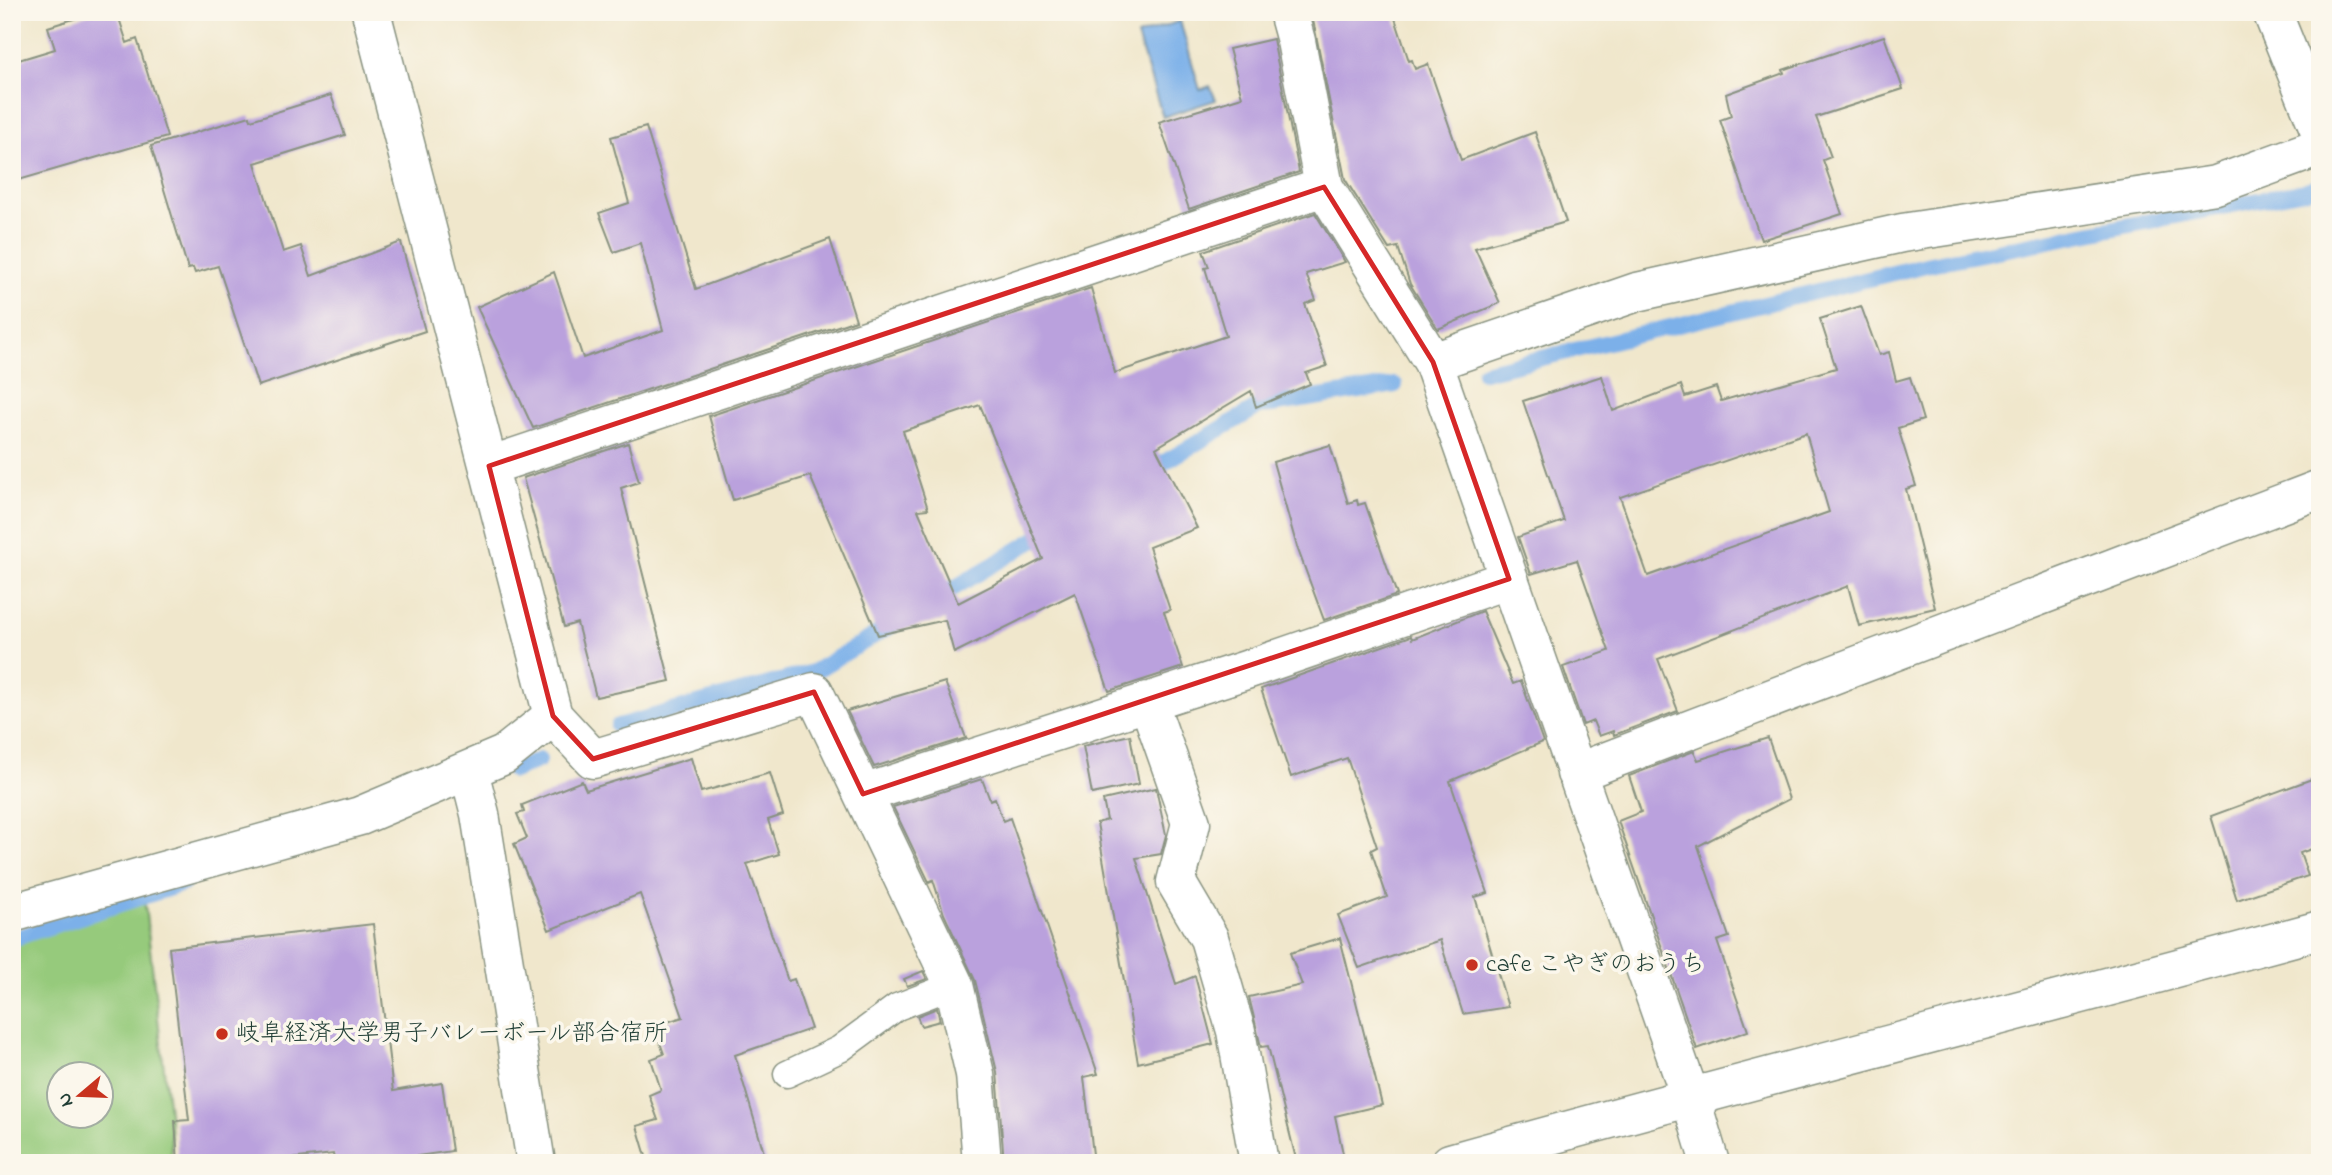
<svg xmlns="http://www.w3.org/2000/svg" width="2332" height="1175" font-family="'Indie Flower','Klee One',sans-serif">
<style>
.green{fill:#96ca7c;stroke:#5a8458;stroke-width:2;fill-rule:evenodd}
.water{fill:#7cb0e9;stroke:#4e768e;stroke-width:2}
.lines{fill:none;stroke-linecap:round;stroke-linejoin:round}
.stream{stroke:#7cb0e9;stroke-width:16}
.building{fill:#baa1dd;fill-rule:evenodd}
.service-casing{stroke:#889280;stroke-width:29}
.minor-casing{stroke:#889280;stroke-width:41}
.service{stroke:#fff;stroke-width:26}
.minor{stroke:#fff;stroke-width:38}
.marked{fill:none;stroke:#d62828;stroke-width:5;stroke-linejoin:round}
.poi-dot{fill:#c8321e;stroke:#fbf7ec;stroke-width:2.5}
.labels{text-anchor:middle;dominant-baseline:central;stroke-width:7;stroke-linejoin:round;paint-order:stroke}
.poi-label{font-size:24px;fill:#1f3d34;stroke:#fbf7ec;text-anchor:start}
</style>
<rect width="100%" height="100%" fill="#fbf7ec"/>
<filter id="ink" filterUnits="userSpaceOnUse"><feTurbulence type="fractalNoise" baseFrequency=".0143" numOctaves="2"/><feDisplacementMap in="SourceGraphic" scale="14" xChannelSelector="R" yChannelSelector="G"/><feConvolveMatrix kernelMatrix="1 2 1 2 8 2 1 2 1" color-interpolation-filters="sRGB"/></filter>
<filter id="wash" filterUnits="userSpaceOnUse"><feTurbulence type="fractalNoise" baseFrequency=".00686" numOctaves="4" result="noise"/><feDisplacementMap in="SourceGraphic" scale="28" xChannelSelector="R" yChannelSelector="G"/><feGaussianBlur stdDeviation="1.57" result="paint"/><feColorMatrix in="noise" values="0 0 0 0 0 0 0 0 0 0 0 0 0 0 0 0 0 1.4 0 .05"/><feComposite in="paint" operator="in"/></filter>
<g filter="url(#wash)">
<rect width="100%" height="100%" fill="#f0e7cc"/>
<path class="green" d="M 144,897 L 170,1121 L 172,1163 L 12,1163 L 12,933 ZM 60,1074 L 102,1074 L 102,1116 L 60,1116 Z"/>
<path class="water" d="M 1180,21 L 1200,90 L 1210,86 L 1216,100 L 1163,117 L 1137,36 Z"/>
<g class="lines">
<path class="stream" d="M 1484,372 L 1930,264 L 2304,191 L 2320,185
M 1146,473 L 1258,407 L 1395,385
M 936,599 L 1052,529
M 618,726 L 813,672 L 896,623
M 514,771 L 539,760
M 12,939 L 183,884"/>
</g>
<g id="blocks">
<path class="building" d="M 96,12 L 117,12 L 127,43 L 137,39 L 167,137 L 12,182 L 12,62 L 55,49 L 48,27 Z
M 1338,12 L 1393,12 L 1409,61 L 1412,60 L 1415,69 L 1428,64 L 1461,160 L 1535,132 L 1566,222 L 1475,248 L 1500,303 L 1438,329 L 1410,284 L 1398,247 L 1389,249 L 1345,179 L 1313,20 Z
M 1884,36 L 1903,89 L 1816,117 L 1831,157 L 1823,160 L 1842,214 L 1761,240 L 1720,120 L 1731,116 L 1726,94 L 1784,73 L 1783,70 Z
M 1273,39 L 1299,172 L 1189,209 L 1159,122 L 1242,97 L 1229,49 Z
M 331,95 L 345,135 L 255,163 L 283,252 L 301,246 L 311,276 L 401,242 L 425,331 L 258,386 L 218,266 L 195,273 L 193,268 L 188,269 L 151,146 L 250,116 L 251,120 Z
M 646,127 L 696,289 L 830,239 L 856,320 L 533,428 L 477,307 L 554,272 L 583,358 L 663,330 L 640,243 L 614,252 L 599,213 L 629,203 L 611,137 Z
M 1315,213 L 1345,262 L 1306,274 L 1316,300 L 1305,304 L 1327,366 L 1306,373 L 1310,384 L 1256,407 L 1251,391 L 1156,448 L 1197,528 L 1149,547 L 1170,610 L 1164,612 L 1183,667 L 1109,691 L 1075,593 L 954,653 L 945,620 L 878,635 L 810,476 L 733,500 L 709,416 L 1091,288 L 1115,373 L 1226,336 L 1205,268 L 1209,267 L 1203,251 ZM 980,405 L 1043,559 L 958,603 L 918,510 L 928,509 L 903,431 Z
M 1861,306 L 1879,355 L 1889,352 L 1896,381 L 1910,377 L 1923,420 L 1898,428 L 1916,486 L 1906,489 L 1935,608 L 1859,626 L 1848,586 L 1658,659 L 1678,711 L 1614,735 L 1613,731 L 1599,736 L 1593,721 L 1583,725 L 1563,667 L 1609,651 L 1577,560 L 1531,574 L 1518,537 L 1564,521 L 1523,401 L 1602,376 L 1613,411 L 1681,385 L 1685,397 L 1716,387 L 1721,401 L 1836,368 L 1820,319 ZM 1806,433 L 1829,512 L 1648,576 L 1620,497 Z
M 628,443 L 639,482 L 621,488 L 670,681 L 596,697 L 577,623 L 564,627 L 523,478 Z
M 1330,445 L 1348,503 L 1357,500 L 1358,505 L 1365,503 L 1397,595 L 1324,620 L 1297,547 L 1273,462 Z
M 1482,611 L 1513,684 L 1521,681 L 1543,742 L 1450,781 L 1488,893 L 1475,897 L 1508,1007 L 1463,1014 L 1440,940 L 1359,968 L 1338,915 L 1387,897 L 1371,850 L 1377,847 L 1347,758 L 1291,777 L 1261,689 L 1411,636 L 1412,639 Z
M 945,682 L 966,738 L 874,767 L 847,711 Z
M 1130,735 L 1139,784 L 1092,794 L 1083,746 Z
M 1768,738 L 1789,799 L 1698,846 L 1729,937 L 1717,941 L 1748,1031 L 1697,1049 L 1618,821 L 1641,812 L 1629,776 L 1694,751 L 1698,760 Z
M 691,758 L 701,792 L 770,773 L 783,815 L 768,820 L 779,854 L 747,864 L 788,981 L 794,979 L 811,1029 L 735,1055 L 767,1163 L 648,1163 L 637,1126 L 658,1120 L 649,1095 L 661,1090 L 651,1059 L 664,1054 L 654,1026 L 683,1017 L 640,894 L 549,930 L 514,844 L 527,838 L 517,814 L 524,812 L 522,805 L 582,781 L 586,790 Z
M 2320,776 L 2320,846 L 2300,853 L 2308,876 L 2237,900 L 2211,816 Z
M 982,779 L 990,800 L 995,798 L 1003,821 L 1010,818 L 1098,1074 L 1084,1077 L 1094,1163 L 1004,1163 L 997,1072 L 975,980 L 944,914 L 933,880 L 929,882 L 893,807 Z
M 1156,788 L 1166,835 L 1161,854 L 1136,858 L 1176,984 L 1195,976 L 1213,1044 L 1138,1063 L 1097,823 L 1107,820 L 1103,800 Z
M 373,924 L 393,1091 L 442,1083 L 452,1151 L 370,1163 L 335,1163 L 333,1154 L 253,1163 L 178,1163 L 175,1121 L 189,1120 L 169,948 Z
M 1340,938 L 1382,1105 L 1335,1116 L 1345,1163 L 1297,1163 L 1268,1046 L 1261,1047 L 1249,997 L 1302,985 L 1290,953 Z
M 923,971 L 927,979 L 907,986 L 904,979 Z
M 937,1008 L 940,1021 L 921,1026 L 917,1016 Z"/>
</g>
</g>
<g filter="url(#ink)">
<use href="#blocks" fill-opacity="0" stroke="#889280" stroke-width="2"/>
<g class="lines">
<defs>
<path id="service" d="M 787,1074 L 840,1049 L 897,1007 L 954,985"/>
<path id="minor" d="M 371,12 L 553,716 L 593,759 L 814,692 L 954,985 L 975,1074 L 982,1163
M 1288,12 L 1296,41 L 1324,187 L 1433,362 L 1690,1096 L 1710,1163
M 2272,12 L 2320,131
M 1433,362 L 1637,292 L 1902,233 L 2216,185 L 2320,147
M 489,466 L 1324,187
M 1148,701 L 1191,823 L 1176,882 L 1209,938 L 1236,1031 L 1259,1163
M 469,771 L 480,814 L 536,1163
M 1576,773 L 2320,489
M 863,794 L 1246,670 L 1509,579
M 12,913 L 360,816 L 504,755 L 553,716
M 1450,1163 C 1739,1082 2030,1009 2320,930"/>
</defs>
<use href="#service" class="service-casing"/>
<use href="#minor" class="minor-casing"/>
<use href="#service" class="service"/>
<use href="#minor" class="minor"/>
</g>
</g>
<path class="marked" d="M 1324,187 L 1433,362 L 1509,579 L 863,794 L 814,692 L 593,759 L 553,716 L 489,466 Z"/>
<g class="poi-dot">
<circle cx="1472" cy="965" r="7"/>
<circle cx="222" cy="1034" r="7"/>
</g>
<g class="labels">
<g class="poi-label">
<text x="1486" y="965">cafe こやぎのおうち</text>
<text x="236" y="1034">岐阜経済大学男子バレーボール部合宿所</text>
</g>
</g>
<rect width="2332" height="1175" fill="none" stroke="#fbf7ec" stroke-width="42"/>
<g transform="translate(80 1095) rotate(251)"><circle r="33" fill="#fbf7ec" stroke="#a3ada2" stroke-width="2"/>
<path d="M0-5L12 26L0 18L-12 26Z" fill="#c8321e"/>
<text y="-10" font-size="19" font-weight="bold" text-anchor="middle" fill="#1f3d34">N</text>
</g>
</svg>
